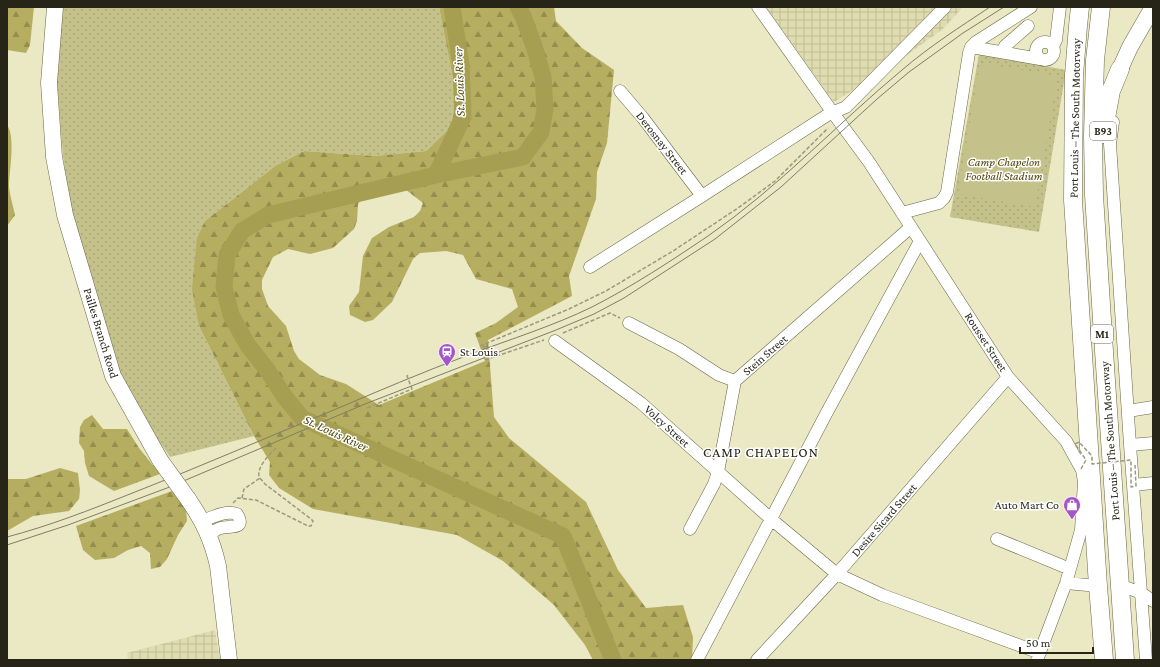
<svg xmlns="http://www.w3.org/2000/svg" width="1160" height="667" font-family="'Crimson Pro',serif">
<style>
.industrial{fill:url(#industrial-grid)}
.grass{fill:url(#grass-dots)}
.forest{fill:url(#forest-firs);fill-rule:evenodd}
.pitch{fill:#c5c18b}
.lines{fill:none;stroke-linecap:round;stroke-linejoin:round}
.river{stroke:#a69f51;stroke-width:17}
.minor-casing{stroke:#686646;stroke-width:13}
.major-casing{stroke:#686646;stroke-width:17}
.highway-casing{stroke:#686646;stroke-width:19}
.path{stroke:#9b987e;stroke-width:1.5;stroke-dasharray:4 2;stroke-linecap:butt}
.minor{stroke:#fff;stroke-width:12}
.major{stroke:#fff;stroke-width:16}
.highway{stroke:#fff;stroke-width:18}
.tram{stroke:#7f7d66;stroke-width:1}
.major-bridge-casing{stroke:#686646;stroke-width:17;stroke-linecap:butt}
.path-bridge{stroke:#9b987e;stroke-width:1.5;stroke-dasharray:4 2;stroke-linecap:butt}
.major-bridge{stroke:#fff;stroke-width:16}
.labels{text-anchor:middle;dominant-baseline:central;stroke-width:3;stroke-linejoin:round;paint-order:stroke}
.shield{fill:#fff;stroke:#67665d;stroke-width:1}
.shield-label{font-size:11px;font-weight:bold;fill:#262518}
.street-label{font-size:12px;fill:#262518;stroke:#fff}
.park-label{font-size:12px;font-style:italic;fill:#4e480a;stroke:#fff}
.poi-label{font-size:12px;fill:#262518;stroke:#fff;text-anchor:start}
.water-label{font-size:13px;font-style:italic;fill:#4f490b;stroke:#fff}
.quarter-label{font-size:14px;letter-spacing:1px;fill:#262518;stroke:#fff}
</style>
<defs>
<pattern id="industrial-grid" width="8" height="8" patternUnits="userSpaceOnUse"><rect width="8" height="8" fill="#dfdcb0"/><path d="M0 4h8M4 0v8" fill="none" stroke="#bfbd97"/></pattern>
<pattern id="grass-dots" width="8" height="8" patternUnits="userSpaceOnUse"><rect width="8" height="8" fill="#c5c18b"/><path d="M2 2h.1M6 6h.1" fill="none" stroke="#a9a677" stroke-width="1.8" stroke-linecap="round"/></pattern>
<pattern id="forest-firs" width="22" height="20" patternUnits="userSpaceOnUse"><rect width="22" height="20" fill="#b5ae60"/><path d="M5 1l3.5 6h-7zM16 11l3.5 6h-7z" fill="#938d4e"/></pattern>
</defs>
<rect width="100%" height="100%" fill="#ebe8c4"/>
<path class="industrial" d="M 766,7 L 963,7 L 943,29 L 893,65 L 834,102 Z
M 215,630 L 220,660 L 128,660 L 127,653 Z"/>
<path class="grass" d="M 62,7 L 439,7 L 456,94 L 451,127 L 426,151 L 374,156 L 304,151 L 275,166 L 205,221 L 197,237 L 199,326 L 254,436 L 170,457 L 113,376 L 71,211 L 63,156 L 57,81 Z
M 979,54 L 1066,70 L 1039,232 L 950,217 Z"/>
<path class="forest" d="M 7,7 L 34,7 L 30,45 L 26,53 L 7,50 Z
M 439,7 L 554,7 L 556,21 L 582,48 L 614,70 L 607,143 L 597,172 L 596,199 L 569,276 L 572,296 L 488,340 L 494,417 L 509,438 L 586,502 L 618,570 L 646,608 L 683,605 L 693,637 L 692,660 L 593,660 L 585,645 L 554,605 L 503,561 L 457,535 L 313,509 L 279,488 L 269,475 L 270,462 L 254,436 L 199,326 L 192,289 L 197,237 L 205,221 L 275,166 L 304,151 L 374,156 L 426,151 L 451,127 L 456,94 ZM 401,186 L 423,203 L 420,211 L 414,217 L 389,227 L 372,238 L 363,256 L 359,292 L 349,306 L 350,315 L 365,322 L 373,320 L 392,302 L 413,259 L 420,253 L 446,251 L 463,255 L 476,279 L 512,289 L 518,307 L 496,323 L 475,333 L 485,361 L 379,405 L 346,384 L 320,375 L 299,359 L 294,351 L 286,326 L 268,306 L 262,289 L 262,280 L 273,257 L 288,249 L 310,254 L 333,248 L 354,229 L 357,221 L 358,204 L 369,189 Z
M 7,125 C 16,137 9,171 9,187 C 10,196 13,206 15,215 L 7,226 Z
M 92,415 L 103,429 L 127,429 L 139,448 L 160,474 L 114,491 L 89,476 L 85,463 L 84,451 L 79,443 L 80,427 L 84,420 Z
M 60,468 L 78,473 L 80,490 L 79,499 L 69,511 L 33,516 L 7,531 L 7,479 L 26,479 Z
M 172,491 L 186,510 L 187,521 L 178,535 L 167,559 L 160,567 L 151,569 L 150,553 L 141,546 L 128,550 L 114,558 L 95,560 L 83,550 L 76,526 Z"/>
<path class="pitch" d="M 980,63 L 1058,76 L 1035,207 L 958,194 Z"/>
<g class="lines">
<path class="river" d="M 452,7 L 461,65 L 463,117 L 436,175 L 268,215 L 242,231 L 227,255 L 224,287 L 231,315 L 247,344 L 268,371 L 284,396 L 302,418 L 563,536 L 613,660
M 436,175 L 523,157 L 541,132 L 545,109 L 543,77 L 534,46 L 523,16 L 518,7"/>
<defs>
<path id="minor" d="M 758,7 L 833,113 L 869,162 L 1008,377 L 1066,441 L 1082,470 L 1084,482 L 1081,530 L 1066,583 L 1037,660
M1036 51a9 9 0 1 1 18 0a9 9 0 1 1-18 0Z
M 1053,46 L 1056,40 L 1060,7
M 971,47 L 1040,59
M 1002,52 L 1005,46 L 1028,26
M 620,91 L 643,118 L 702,196
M 1113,122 L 1110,144 L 1130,445 L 1146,660
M 902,213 L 939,203 L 944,198 L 947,192 L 969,53 L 971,47 L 976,42 L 1031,7
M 590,267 L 702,196 L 829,114 L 846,107 L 945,7
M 629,323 L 679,349 L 719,375 L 735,381
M 555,341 L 641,403 L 771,519 L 837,574 L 882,595 L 1040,653
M 1128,411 L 1153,407
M 1130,445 L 1153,443
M 1133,485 L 1153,483
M 202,521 C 213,517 226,510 237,514 C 247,531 228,525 221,528 C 217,529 213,532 209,534
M 690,529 L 714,484 L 718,472 L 735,381 L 911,227
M 997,539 L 1070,569
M 1066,583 L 1098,586
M 1120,585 L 1141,593 L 1153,601
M 697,660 L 826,414 L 920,241
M 757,660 L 837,574 L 1008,377"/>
<path id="major" d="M 55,7 L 49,83 L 54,157 L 65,215 L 113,376 L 160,460
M 1120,69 L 1130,47 L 1153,7
M 188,499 C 203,521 212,539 218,566 L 229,660"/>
<path id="highway" d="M 1080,7 L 1078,26 L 1074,75 L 1073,200 L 1098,586 L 1104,660
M 1101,7 L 1095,60 L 1093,135 L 1094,195 L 1104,351 L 1125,660
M 1103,134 L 1111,91 L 1120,69"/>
</defs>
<use href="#minor" class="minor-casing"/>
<use href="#major" class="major-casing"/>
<use href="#highway" class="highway-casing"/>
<path class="path" d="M 563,333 L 610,313 L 620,318
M 483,345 L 488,358
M 480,346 L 569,309 L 606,291 L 673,251 L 738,208 L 775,181 L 828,128
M 485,360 L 544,340
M 367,408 L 412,389 L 407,376 L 409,375
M 242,498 L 244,489 L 260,478
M 233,503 L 238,498 L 256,500 L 308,526 L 311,526 L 313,521 L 311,519 L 265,484 C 263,481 260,479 259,476 C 257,466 271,453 277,447"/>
<use href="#minor" class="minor"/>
<use href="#major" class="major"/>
<use href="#highway" class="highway"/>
<path class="tram" d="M 7,537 C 49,526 90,510 130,494 C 197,468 263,439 329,412 C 376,392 423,372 471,354 C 511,339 553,326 592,307 C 633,286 671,261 708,236 C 779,187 837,124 902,70 C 930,46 960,27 990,7
M 7,545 L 68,525 L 167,488 L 365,404 L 556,330 L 594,314 L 624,298 L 715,239 L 781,187 L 877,99 L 909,72 L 963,33 L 1004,7"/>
<defs>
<path id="major-bridge" d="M 160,460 L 188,499"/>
</defs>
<use href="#major-bridge" class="major-bridge-casing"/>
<path class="path-bridge" d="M 1081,469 L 1086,460 L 1075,444 L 1079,442 L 1092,456 L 1092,464 L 1131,460 L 1131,487 L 1136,486 L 1135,465"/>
<use href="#major-bridge" class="major-bridge"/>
</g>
<defs>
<symbol id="station-pin" viewBox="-11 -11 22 30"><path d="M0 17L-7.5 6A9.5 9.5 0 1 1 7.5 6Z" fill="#a456c8" stroke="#fff"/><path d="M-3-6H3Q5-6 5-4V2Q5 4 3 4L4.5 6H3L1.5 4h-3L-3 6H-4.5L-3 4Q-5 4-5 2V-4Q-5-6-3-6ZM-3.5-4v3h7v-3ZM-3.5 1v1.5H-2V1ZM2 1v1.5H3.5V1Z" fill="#fff"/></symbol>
<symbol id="shop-pin" viewBox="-11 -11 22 30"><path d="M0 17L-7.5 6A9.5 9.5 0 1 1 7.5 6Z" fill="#a456c8" stroke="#fff"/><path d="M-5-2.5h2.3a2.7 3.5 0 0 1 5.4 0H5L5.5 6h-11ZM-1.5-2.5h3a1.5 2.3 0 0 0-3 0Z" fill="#fff"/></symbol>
</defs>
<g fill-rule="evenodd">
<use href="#station-pin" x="437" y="342" width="20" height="27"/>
<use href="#shop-pin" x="1062" y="495" width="20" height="27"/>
</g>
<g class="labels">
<g class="shield">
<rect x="1090" y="122" width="26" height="18" rx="3"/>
<rect x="1091" y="325" width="22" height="18" rx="3"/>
</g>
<g class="shield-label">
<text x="1103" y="131">B93</text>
<text x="1102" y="334">M1</text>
</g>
<g class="street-label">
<text transform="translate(1075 118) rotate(-89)">Port Louis – The South Motorway</text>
<text transform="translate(662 143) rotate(52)">Derosnay Street</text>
<text transform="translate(101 333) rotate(73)">Pailles Branch Road</text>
<text transform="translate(986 342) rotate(57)">Rousset Street</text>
<text transform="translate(765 355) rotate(-41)">Stein Street</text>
<text transform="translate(667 426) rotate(42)">Volcy Street</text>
<text transform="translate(1110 441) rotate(-94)">Port Louis – The South Motorway</text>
<text transform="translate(884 520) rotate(-49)">Desire Sicard Street</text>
</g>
<g class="park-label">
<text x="1004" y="162">Camp Chapelon<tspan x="1004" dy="14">Football Stadium</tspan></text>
</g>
<g class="poi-label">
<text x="460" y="352">St Louis</text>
<text x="1059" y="505" text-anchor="end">Auto Mart Co</text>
</g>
<g class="water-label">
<text transform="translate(459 82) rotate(-92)">St. Louis River</text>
<text transform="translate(336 433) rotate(25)">St. Louis River</text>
</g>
<g class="quarter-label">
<text x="761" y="452">CAMP CHAPELON</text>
</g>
</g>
<rect width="1160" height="667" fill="none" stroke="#262518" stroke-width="16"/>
<path d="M1020 647v6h73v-6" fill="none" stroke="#262518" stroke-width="2"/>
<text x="1026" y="647" font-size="12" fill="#262518" stroke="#ffffff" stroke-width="3" paint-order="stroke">50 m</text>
</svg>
